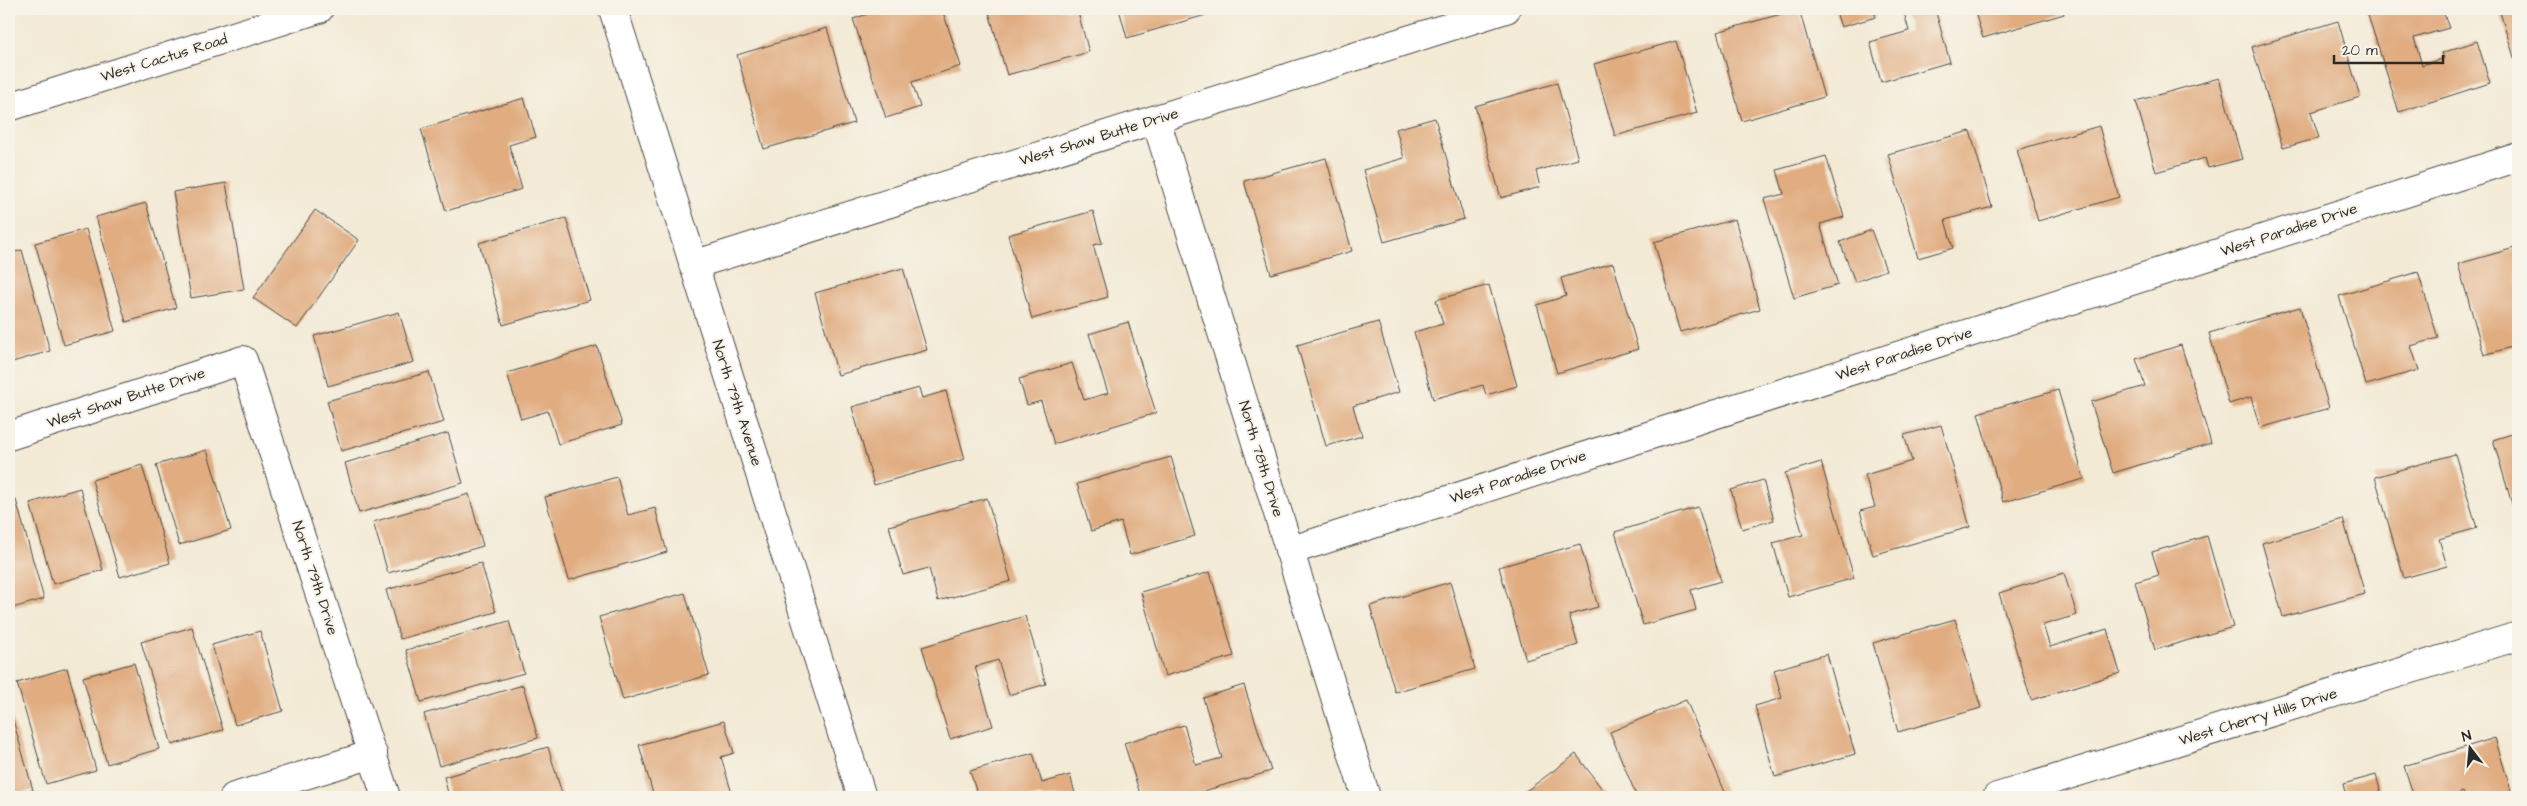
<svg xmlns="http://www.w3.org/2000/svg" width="2527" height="806" font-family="'Architects Daughter',sans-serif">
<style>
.building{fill:#e0ac80}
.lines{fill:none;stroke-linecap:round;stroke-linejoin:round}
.street-casing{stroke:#494844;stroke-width:30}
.secondary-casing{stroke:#494844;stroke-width:30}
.street{stroke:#fff;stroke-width:28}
.secondary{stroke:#fff;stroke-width:28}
.labels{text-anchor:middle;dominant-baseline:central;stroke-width:4;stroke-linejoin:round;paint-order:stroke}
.street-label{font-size:15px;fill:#2b2b2b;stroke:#f7f3e8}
</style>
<rect width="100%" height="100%" fill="#f7f3e8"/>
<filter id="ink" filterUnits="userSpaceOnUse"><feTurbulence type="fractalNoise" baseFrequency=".02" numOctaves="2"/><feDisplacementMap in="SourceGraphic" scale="10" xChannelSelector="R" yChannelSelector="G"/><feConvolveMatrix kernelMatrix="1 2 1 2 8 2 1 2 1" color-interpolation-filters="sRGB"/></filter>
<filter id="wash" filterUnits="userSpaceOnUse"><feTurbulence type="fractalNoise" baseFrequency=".0096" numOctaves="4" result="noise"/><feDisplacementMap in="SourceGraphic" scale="20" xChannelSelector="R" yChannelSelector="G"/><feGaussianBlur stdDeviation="1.12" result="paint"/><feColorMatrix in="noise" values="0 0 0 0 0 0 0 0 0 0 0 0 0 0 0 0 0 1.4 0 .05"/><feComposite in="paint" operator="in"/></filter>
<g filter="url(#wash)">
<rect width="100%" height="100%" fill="#f3ead5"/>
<g id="blocks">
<path class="building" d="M 882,9 L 942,9 L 961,66 L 912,82 L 920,107 L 886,118 L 853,19 Z
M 988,9 L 1077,9 L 1089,52 L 1007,75 Z
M 1119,9 L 1215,9 L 1216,12 L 1127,38 Z
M 1799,9 L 1824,97 L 1742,121 L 1717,32 Z
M 1835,9 L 1873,9 L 1876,17 L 1841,27 Z
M 1903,9 L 1935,9 L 1950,62 L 1881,82 L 1870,42 L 1909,31 Z
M 1974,9 L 2063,9 L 2064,14 L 1983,38 Z
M 2366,9 L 2442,9 L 2449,28 L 2414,38 L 2422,65 L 2444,58 L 2442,53 L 2477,41 L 2490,83 L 2399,112 Z
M 2499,9 L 2518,9 L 2518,70 Z
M 2338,21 L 2360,97 L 2311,112 L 2319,138 L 2283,148 L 2252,47 Z
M 827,28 L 854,123 L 764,149 L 737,55 Z
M 1676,41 L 1697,113 L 1615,136 L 1594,64 Z
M 2219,78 L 2242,159 L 2208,168 L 2205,158 L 2156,172 L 2136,101 Z
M 1557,83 L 1578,159 L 1536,171 L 1540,187 L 1501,198 L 1475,106 Z
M 524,98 L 536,137 L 509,145 L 522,189 L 446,211 L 421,129 Z
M 1435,118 L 1464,219 L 1384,242 L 1363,170 L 1404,158 L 1396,129 Z
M 2099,126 L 2119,197 L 2038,221 L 2017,150 Z
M 1970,131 L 1992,207 L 1945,220 L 1953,248 L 1918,258 L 1888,154 Z
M 1826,156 L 1844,217 L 1820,224 L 1838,285 L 1794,298 L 1764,199 L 1784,194 L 1777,170 Z
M 1326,158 L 1352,251 L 1271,274 L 1244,181 Z
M 226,183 L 244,289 L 191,298 L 173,192 Z
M 146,203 L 176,308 L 126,322 L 96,217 Z
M 315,210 L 359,240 L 297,328 L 253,298 Z
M 1093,211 L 1102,243 L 1093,245 L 1108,297 L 1032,319 L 1008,235 Z
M 566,218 L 590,300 L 503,325 L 479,243 Z
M 1735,219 L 1760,309 L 1680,332 L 1654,242 Z
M 86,229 L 115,331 L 64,345 L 35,243 Z
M 1871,230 L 1886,270 L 1855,282 L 1840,242 Z
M 2518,247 L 2518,345 L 2484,355 L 2458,264 Z
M 22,250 L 50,351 L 9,363 L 9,254 Z
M 1613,263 L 1638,349 L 1557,373 L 1537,305 L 1566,296 L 1561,278 Z
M 903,268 L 927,350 L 838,375 L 815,293 Z
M 2418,272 L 2438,338 L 2411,346 L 2419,370 L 2366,385 L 2339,296 Z
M 1489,285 L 1517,386 L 1486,395 L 1483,385 L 1433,399 L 1414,332 L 1443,324 L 1436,300 Z
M 2300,307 L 2329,408 L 2260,428 L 2251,397 L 2229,404 L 2209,333 Z
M 399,312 L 414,362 L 328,386 L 314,336 Z
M 1128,322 L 1156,413 L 1054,444 L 1041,401 L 1027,405 L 1019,379 L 1072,363 L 1084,400 L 1108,393 L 1089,334 Z
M 1378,322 L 1399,392 L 1353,406 L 1362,436 L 1326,446 L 1297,345 Z
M 2181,345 L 2211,443 L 2113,473 L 2091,402 L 2145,386 L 2136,359 Z
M 597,346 L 622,425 L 558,444 L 548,411 L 521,419 L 507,373 Z
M 429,372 L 444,422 L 341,451 L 327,401 Z
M 919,388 L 922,398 L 946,391 L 965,459 L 874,485 L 852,407 Z
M 2058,390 L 2084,479 L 2003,502 L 1978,413 Z
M 1941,425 L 1970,527 L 1873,555 L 1860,511 L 1875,507 L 1865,475 L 1912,461 L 1904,435 Z
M 2518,432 L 2518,524 L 2493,440 Z
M 448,433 L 463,483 L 359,513 L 345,463 Z
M 207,450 L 231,530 L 179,545 L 156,465 Z
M 2455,454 L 2477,528 L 2439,539 L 2447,566 L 2404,578 L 2375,477 Z
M 1171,457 L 1195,536 L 1130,555 L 1121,522 L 1091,531 L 1077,484 Z
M 1821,462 L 1854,578 L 1788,597 L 1773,543 L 1803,535 L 1785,473 Z
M 142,465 L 170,563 L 120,577 L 92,480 Z
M 617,477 L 628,515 L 655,508 L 667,552 L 569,580 L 545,497 Z
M 1763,480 L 1774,520 L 1742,529 L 1731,490 Z
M 80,488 L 103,570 L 53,584 L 30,503 Z
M 469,494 L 483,546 L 388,573 L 373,522 Z
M 987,498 L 1011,581 L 938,601 L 929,568 L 903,575 L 889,526 Z
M 16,500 L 44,599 L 9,609 L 9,502 Z
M 1698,507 L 1721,581 L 1691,590 L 1696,610 L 1643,625 L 1615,532 Z
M 2343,519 L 2365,594 L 2283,617 L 2262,543 Z
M 2207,536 L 2233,627 L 2155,650 L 2135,582 L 2159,575 L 2152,552 Z
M 1580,544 L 1598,607 L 1569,615 L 1578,645 L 1526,660 L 1499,567 Z
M 481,563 L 496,612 L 400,639 L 386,590 Z
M 1210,572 L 1234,656 L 1165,676 L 1141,592 Z
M 2064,573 L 2077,615 L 2043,625 L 2050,647 L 2107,629 L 2120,673 L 2031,700 L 1999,593 Z
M 1450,582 L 1475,669 L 1395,692 L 1370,606 Z
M 685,593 L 709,675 L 623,700 L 599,617 Z
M 1025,616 L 1046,684 L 1009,695 L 998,660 L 975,667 L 993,726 L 950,739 L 922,647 Z
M 1955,619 L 1981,708 L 1898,732 L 1873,643 Z
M 509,621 L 524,673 L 421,702 L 406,650 Z
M 192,627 L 223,730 L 172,745 L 141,642 Z
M 260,631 L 283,711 L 235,725 L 212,645 Z
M 1827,654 L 1855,754 L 1775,777 L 1755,706 L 1782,698 L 1774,670 Z
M 134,663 L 159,749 L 107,764 L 83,677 Z
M 67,668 L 96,770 L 46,784 L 17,683 Z
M 523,685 L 538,738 L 439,766 L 424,714 Z
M 1244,685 L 1271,771 L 1184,797 L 1141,797 L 1124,743 L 1184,725 L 1196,765 L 1222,758 L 1203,698 Z
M 1686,700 L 1725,792 L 1712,797 L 1637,797 L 1610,732 Z
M 9,706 L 33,790 L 9,797 Z
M 724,721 L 734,753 L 721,757 L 733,797 L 654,797 L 639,745 Z
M 2495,738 L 2513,797 L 2465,797 L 2463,792 L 2447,797 L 2414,797 L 2404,766 Z
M 548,747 L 563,797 L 449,797 L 444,777 Z
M 1033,753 L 1042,783 L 1070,775 L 1076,797 L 978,797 L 970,771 Z
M 1576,754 L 1608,797 L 1518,797 Z
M 2376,775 L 2382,797 L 2346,797 L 2343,784 Z"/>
</g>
</g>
<g filter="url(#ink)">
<use href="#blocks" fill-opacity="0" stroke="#494844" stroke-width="1"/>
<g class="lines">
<defs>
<path id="street" d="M 1156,120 L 1366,797
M 693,265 L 1506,9
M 9,436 L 243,360 L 386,797
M 1289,551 L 2518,157
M 234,797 L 373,754
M 1997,797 L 2518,636"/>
<path id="secondary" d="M 613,9 L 862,797
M 9,107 L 319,9"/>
</defs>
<use href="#street" class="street-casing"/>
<use href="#secondary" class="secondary-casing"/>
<use href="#street" class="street"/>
<use href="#secondary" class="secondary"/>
</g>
</g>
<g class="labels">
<g class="street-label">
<text transform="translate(164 58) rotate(-17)">West Cactus Road</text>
<text transform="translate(1099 137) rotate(-17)">West Shaw Butte Drive</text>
<text transform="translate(2289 230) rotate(-18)">West Paradise Drive</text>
<text transform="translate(1904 354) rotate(-18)">West Paradise Drive</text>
<text transform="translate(126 398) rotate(-18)">West Shaw Butte Drive</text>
<text transform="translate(737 403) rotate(72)">North 79th Avenue</text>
<text transform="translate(1261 459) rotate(73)">North 78th Drive</text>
<text transform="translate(1518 477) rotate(-18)">West Paradise Drive</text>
<text transform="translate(315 578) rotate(72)">North 79th Drive</text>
<text transform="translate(2258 717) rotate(-17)">West Cherry Hills Drive</text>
</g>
</g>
<rect width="2527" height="806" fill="none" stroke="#f7f3e8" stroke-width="30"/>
<g transform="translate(2470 748) rotate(344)" stroke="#f7f3e8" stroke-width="4" paint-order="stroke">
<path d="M0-4L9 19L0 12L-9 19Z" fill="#2b2b2b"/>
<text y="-8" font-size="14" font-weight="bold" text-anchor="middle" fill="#2b2b2b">N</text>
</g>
<path d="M2334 55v8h109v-8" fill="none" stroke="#2b2b2b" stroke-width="2.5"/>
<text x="2342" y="55" font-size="15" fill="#2b2b2b" stroke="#f7f3e8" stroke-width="4" paint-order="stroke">20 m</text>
</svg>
